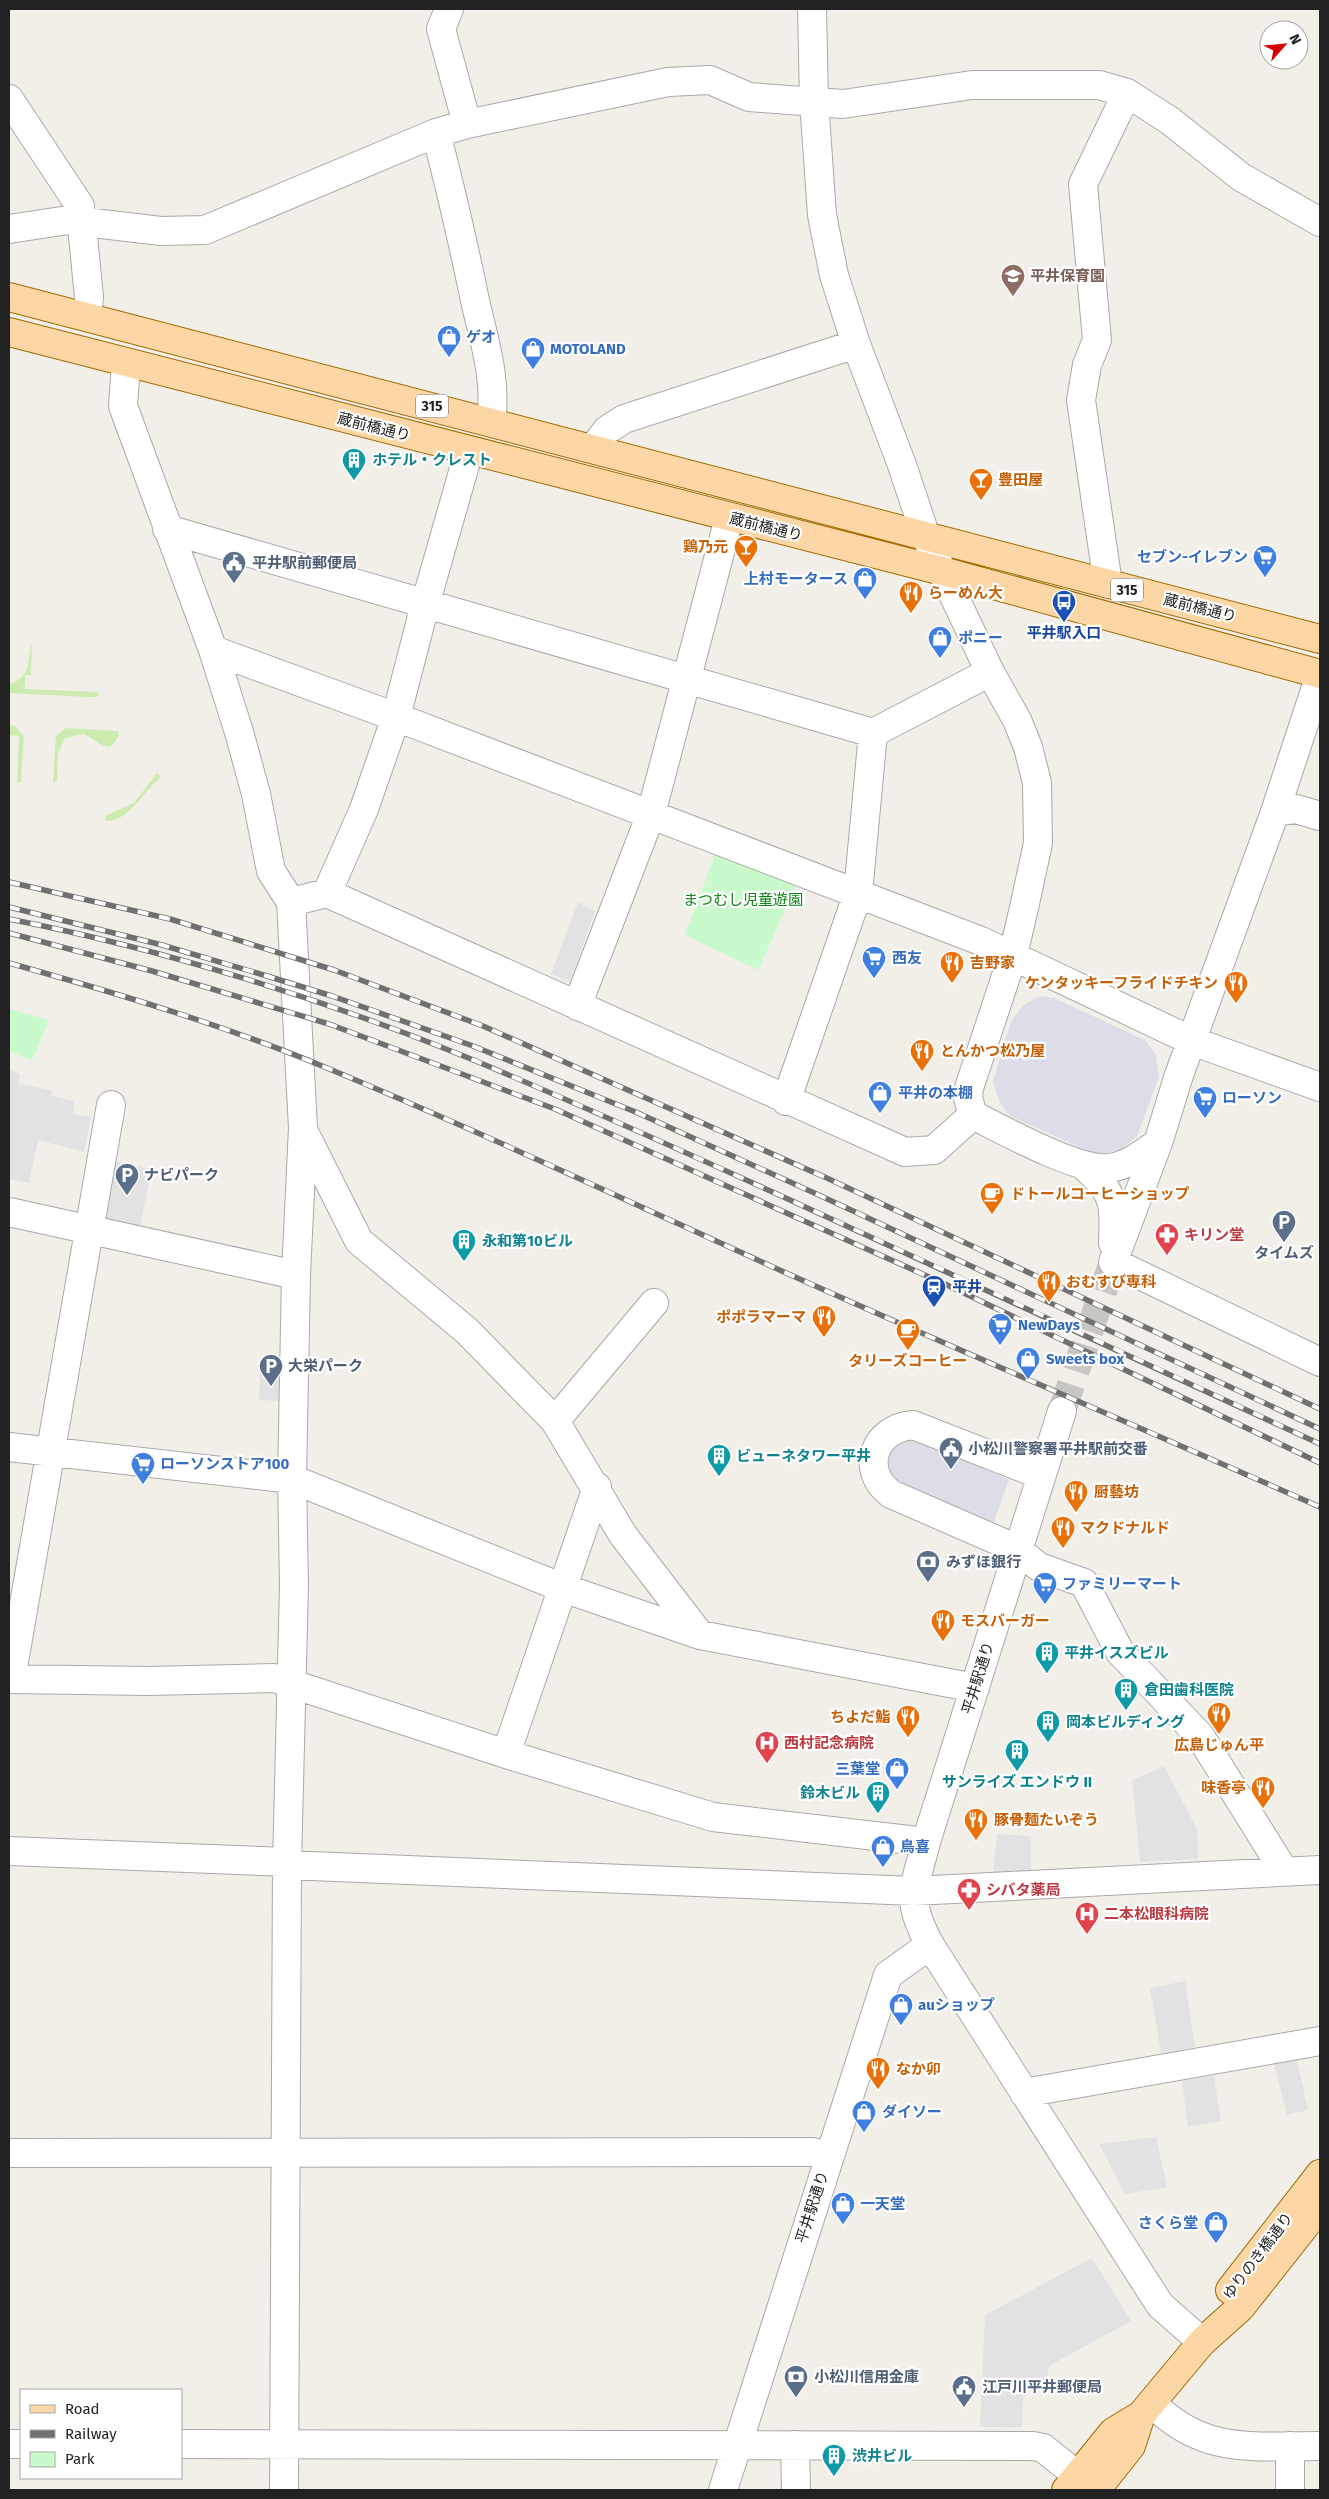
<svg xmlns="http://www.w3.org/2000/svg" width="1329" height="2499" font-family="'Fira Sans','Noto Sans JP',sans-serif">
<style>
.grass{fill:#cdebb0}
.park{fill:#c8facc}
.parking{fill:#e2e2e2}
.plaza{fill:#dddde8}
.lines{fill:none;stroke-linecap:round;stroke-linejoin:round}
.minor-tunnel{stroke:#c8c6c1;stroke-width:28;stroke-dasharray:28 14;stroke-linecap:butt}
.minor-casing{stroke:#a9a9a9;stroke-width:30}
.major-casing{stroke:#a06b00;stroke-width:30}
.minor{stroke:#fff;stroke-width:28}
.major{stroke:#fcd6a4;stroke-width:28}
.rail-casing{stroke:#707070;stroke-width:5.5}
.rail{stroke:#fff;stroke-width:4;stroke-dasharray:11;stroke-linecap:butt}
.labels{text-anchor:middle;dominant-baseline:central;stroke-width:4.5;stroke-linejoin:round;paint-order:stroke}
.shield{fill:#fff;stroke:#646464;stroke-width:1}
.shield-label{font-size:14px;font-weight:bold;fill:#222}
.education-label{font-size:15px;font-weight:bold;fill:#785e54;stroke:#fff;text-anchor:start}
.shop-label{font-size:15px;font-weight:bold;fill:#366cbe;stroke:#fff;text-anchor:start}
.street-label{font-size:15px;fill:#222;stroke:#fff}
.culture-label{font-size:15px;font-weight:bold;fill:#0d838f;stroke:#fff;text-anchor:start}
.food-label{font-size:15px;font-weight:bold;fill:#c56008;stroke:#fff;text-anchor:start}
.service-label{font-size:15px;font-weight:bold;fill:#4e5e75;stroke:#fff;text-anchor:start}
.transit-label{font-size:15px;font-weight:bold;fill:#164399;stroke:#fff}
.park-label{font-size:15px;fill:#0c8416;stroke:#fff}
.health-label{font-size:15px;font-weight:bold;fill:#be3a42;stroke:#fff;text-anchor:start}
</style>
<rect width="100%" height="100%" fill="#f2efe9"/>
<path class="grass" d="M 32,643 L 31,675 L 25,675 L 25,689 L 97,692 L 99,695 L 96,697 L 87,697 L 9,693 L 9,685 C 33,675 26,663 32,643 Z
M 9,725 L 15,726 L 24,736 L 21,782 L 18,783 L 17,781 L 19,736 L 9,735 Z
M 66,728 L 118,731 L 119,735 C 108,759 97,738 83,734 L 65,738 L 58,753 L 57,781 L 53,783 L 56,736 Z
M 157,773 L 161,776 L 159,779 C 143,792 128,822 106,821 L 105,816 L 134,803 Z"/>
<path class="park" d="M 719,844 L 800,877 L 758,970 L 685,935 Z
M 9,1009 L 49,1020 L 32,1060 L 9,1051 Z"/>
<path class="parking" d="M 578,902 L 595,911 L 570,981 L 551,974 Z
M 9,1069 L 20,1074 L 19,1084 L 52,1090 L 51,1096 L 75,1101 L 73,1114 L 91,1117 L 84,1152 L 38,1140 L 29,1183 L 10,1179 L 9,1186 Z
M 114,1161 L 152,1169 L 139,1231 L 101,1223 Z
M 260,1372 L 283,1373 L 282,1401 L 259,1400 Z
M 1164,1766 L 1197,1829 L 1198,1859 L 1140,1862 L 1132,1780 Z
M 997,1834 L 1031,1836 L 1031,1871 L 993,1873 Z
M 1185,1981 L 1195,2047 L 1161,2053 L 1150,1988 Z
M 1297,2060 L 1308,2110 L 1287,2115 L 1274,2064 Z
M 1214,2076 L 1221,2121 L 1188,2127 L 1182,2081 Z
M 1156,2137 L 1167,2187 L 1125,2194 L 1099,2144 Z
M 1092,2258 L 1131,2321 L 1054,2363 L 1048,2368 L 1048,2380 L 1024,2380 L 1022,2427 L 980,2427 L 985,2315 Z"/>
<path class="plaza" d="M 1044,996 L 1054,998 L 1145,1040 L 1156,1055 L 1159,1077 L 1137,1136 L 1120,1150 L 1100,1154 L 1088,1151 L 1010,1116 L 1001,1105 L 993,1082 L 1011,1021 L 1024,1005 L 1035,998 Z
M 912,1436 L 1009,1480 L 992,1526 L 890,1483 L 884,1449 Z"/>
<g class="lines">
<path class="minor-tunnel" d="M 1062,1411 L 1113,1262"/>
<defs>
<path id="minor" d="M 449,9 L 441,29 L 467,124
M 812,9 L 814,101 L 822,215 L 834,275 L 856,344 L 902,465 L 926,537 L 990,672 L 1017,720 L 1028,747 L 1037,783 L 1038,843 L 1024,908 L 1013,955 L 969,1088 L 968,1098 L 973,1115 C 1003,1130 1077,1171 1108,1168 C 1126,1167 1144,1153 1158,1143
M 9,99 L 80,206 L 89,297 L 87,316
M 436,133 C 451,190 464,247 476,305 C 485,343 497,382 491,422
M 9,229 L 68,220 L 161,231 L 205,230 L 436,133 L 467,124 L 668,82 L 710,80 L 749,97 L 843,104 L 972,85 L 1099,85 L 1127,93 L 1169,120 L 1241,177 L 1320,222
M 126,363 L 123,406 L 213,650 L 239,732 L 256,794 L 271,871 L 291,902 L 303,1128 L 296,1275 L 292,1479 L 294,1585 L 287,1865 L 284,2490
M 593,448 L 607,430 L 624,419 L 856,344
M 167,529 L 873,733 L 990,672
M 1108,584 L 1081,400 L 1087,365 L 1097,340 L 1083,184 L 1127,93
M 213,650 L 396,717 L 981,941 L 1192,1041 L 1320,1087
M 1275,812 L 1296,809 L 1320,816
M 327,893 L 364,809 L 396,717 L 425,605 L 469,451
M 291,902 L 327,893 L 905,1152 L 934,1150 L 973,1115
M 577,1006 L 651,814 L 729,518
M 786,1101 L 858,893 L 873,733
M 303,1130 L 359,1241 L 467,1331 L 555,1421 L 623,1535 L 700,1635 L 975,1688
M 1084,1166 C 1116,1195 1114,1203 1113,1243
M 9,1212 L 296,1275
M 1113,1262 L 1158,1143 L 1179,1075 L 1275,812 L 1320,675
M 1113,1262 L 1320,1362
M 1062,1411 L 926,1842 C 914,1890 905,1899 930,1945 L 1160,2305 L 1202,2342
M 555,1421 L 654,1303
M 9,1447 L 292,1479 L 563,1588 L 700,1635
M 1041,1475 L 913,1425 C 874,1428 859,1470 891,1494 L 1017,1549 L 1039,1567 L 1084,1583 L 1120,1652 L 1200,1736 L 1284,1871
M 9,1679 L 149,1681 L 274,1678 L 506,1754 L 713,1817 L 926,1842
M 11,1679 L 111,1105
M 506,1754 L 597,1487
M 9,1851 L 288,1862
M 287,1865 L 914,1891 L 1320,1870
M 1024,2093 L 1320,2041
M 9,2153 L 813,2152 L 829,2156
M 1152,2403 C 1203,2455 1253,2446 1320,2446
M 9,2444 L 21,2444
M 181,2444 L 1033,2446 L 1043,2448 L 1077,2475
M 795,2445 L 796,2490
M 723,2490 L 888,1975 L 930,1945
M 1290,2490 L 1290,2446"/>
<path id="major" d="M 9,297 L 1320,639
M 9,332 L 942,571 L 1320,674
M 1230,2290 L 1320,2174
M 1066,2490 L 1113,2432 L 1141,2415 L 1202,2342 L 1241,2307 L 1320,2207
M 1096,2490 L 1131,2446 L 1141,2415"/>
</defs>
<use href="#minor" class="minor-casing"/>
<use href="#major" class="major-casing"/>
<use href="#minor" class="minor"/>
<use href="#major" class="major"/>
<defs>
<path id="rail" d="M 9,882 L 170,919 L 334,970 L 483,1026 L 829,1179 L 1320,1409
M 9,907 L 162,945 L 267,976 L 332,996 L 473,1046 L 638,1113 L 821,1196 L 1320,1429
M 9,919 C 162,949 327,1000 471,1059 C 574,1102 676,1148 777,1194 C 959,1277 1140,1360 1320,1444
M 9,933 L 152,971 L 329,1024 L 555,1109 L 947,1285 L 1320,1463
M 9,963 C 116,993 224,1025 327,1068 C 481,1132 632,1203 784,1272 C 962,1352 1142,1428 1320,1507"/>
</defs>
<use href="#rail" class="rail-casing"/>
<use href="#rail" class="rail"/>
</g>
<defs>
<symbol id="school-pin" viewBox="-11 -11 22 30"><path d="M0 17L-7.5 6A9.5 9.5 0 1 1 7.5 6Z" fill="#8d6e63" stroke="#fff"/><path d="M0-5L7-2L0 1L-7-2ZM-4 1L0 2.5L4 1V4Q0 6-4 4Z" fill="#fff"/></symbol>
<symbol id="shop-pin" viewBox="-11 -11 22 30"><path d="M0 17L-7.5 6A9.5 9.5 0 1 1 7.5 6Z" fill="#3f7fe0" stroke="#fff"/><path d="M-5-2.5h2.3a2.7 3.5 0 0 1 5.4 0H5L5.5 6h-11ZM-1.5-2.5h3a1.5 2.3 0 0 0-3 0Z" fill="#fff"/></symbol>
<symbol id="building-pin" viewBox="-11 -11 22 30"><path d="M0 17L-7.5 6A9.5 9.5 0 1 1 7.5 6Z" fill="#0f9aa8" stroke="#fff"/><path d="M-4-6H4V6H1V3H-1V6H-4ZM-2.5-4.3h1.7v1.8h-1.7ZM.8-4.3h1.7v1.8H.8ZM-2.5-1h1.7V.8h-1.7ZM.8-1h1.7V.8H.8Z" fill="#fff"/></symbol>
<symbol id="bar-pin" viewBox="-11 -11 22 30"><path d="M0 17L-7.5 6A9.5 9.5 0 1 1 7.5 6Z" fill="#e8710a" stroke="#fff"/><path d="M-6-5H6L.8 .8V4.5H3.5V6h-7V4.5H-.8V.8Z" fill="#fff"/></symbol>
<symbol id="supermarket-pin" viewBox="-11 -11 22 30"><path d="M0 17L-7.5 6A9.5 9.5 0 1 1 7.5 6Z" fill="#3f7fe0" stroke="#fff"/><path d="M-6-5.5h2.5l.6 2H6L4.5 2H-2.5L-4.4-4H-6ZM-1.5 3.2a1.3 1.3 0 1 0 .1 0ZM3 3.2a1.3 1.3 0 1 0 .1 0Z" fill="#fff"/></symbol>
<symbol id="civic-pin" viewBox="-11 -11 22 30"><path d="M0 17L-7.5 6A9.5 9.5 0 1 1 7.5 6Z" fill="#5c6f8a" stroke="#fff"/><path d="M-.6-6.5H3V-4.5H.6V-3L4-1V1h2V6H-6V1h2V-1L-.6-3ZM-1.2 2.5V6h2.4V2.5Z" fill="#fff"/></symbol>
<symbol id="restaurant-pin" viewBox="-11 -11 22 30"><path d="M0 17L-7.5 6A9.5 9.5 0 1 1 7.5 6Z" fill="#e8710a" stroke="#fff"/><path d="M-5-6h1v4h1v-4h1v4h1v-4h1v5L-1.5 .5V6h-2V.5L-5-1ZM5-6V6H3V1.5H1.5Q1.5-4 5-6Z" fill="#fff"/></symbol>
<symbol id="bus-pin" viewBox="-11 -11 22 30"><path d="M0 17L-7.5 6A9.5 9.5 0 1 1 7.5 6Z" fill="#1a4fb4" stroke="#fff"/><path d="M-5-6H5V4H4V6H2V4H-2V6H-4V4H-5ZM-3.5-4V0h7V-4ZM-3.5 1.2v1.5H-2V1.2ZM2 1.2v1.5H3.5V1.2Z" fill="#fff"/></symbol>
<symbol id="parking-pin" viewBox="-11 -11 22 30"><path d="M0 17L-7.5 6A9.5 9.5 0 1 1 7.5 6Z" fill="#5c6f8a" stroke="#fff"/><path d="M-3.5-5.5H1a3.5 3.5 0 0 1 0 7H-1V5.5H-3.5ZM-1-3.4V-.6H.8a1.4 1.4 0 0 0 0-2.8Z" fill="#fff"/></symbol>
<symbol id="cafe-pin" viewBox="-11 -11 22 30"><path d="M0 17L-7.5 6A9.5 9.5 0 1 1 7.5 6Z" fill="#e8710a" stroke="#fff"/><path d="M-5.5-4.5H6V0H3Q3 3.5 0 3.5H-2.5Q-5.5 3.5-5.5 0ZM3-3.2v2h1.7v-2ZM-6 4.5H4V6H-6Z" fill="#fff"/></symbol>
<symbol id="pharmacy-pin" viewBox="-11 -11 22 30"><path d="M0 17L-7.5 6A9.5 9.5 0 1 1 7.5 6Z" fill="#e0444e" stroke="#fff"/><path d="M-2-6h4v4h4v4h-4v4h-4v-4h-4v-4h4Z" fill="#fff"/></symbol>
<symbol id="station-pin" viewBox="-11 -11 22 30"><path d="M0 17L-7.5 6A9.5 9.5 0 1 1 7.5 6Z" fill="#1a4fb4" stroke="#fff"/><path d="M-3-6H3Q5-6 5-4V2Q5 4 3 4L4.5 6H3L1.5 4h-3L-3 6H-4.5L-3 4Q-5 4-5 2V-4Q-5-6-3-6ZM-3.5-4v3h7v-3ZM-3.5 1v1.5H-2V1ZM2 1v1.5H3.5V1Z" fill="#fff"/></symbol>
<symbol id="bank-pin" viewBox="-11 -11 22 30"><path d="M0 17L-7.5 6A9.5 9.5 0 1 1 7.5 6Z" fill="#5c6f8a" stroke="#fff"/><path d="M-6-4H6V4H-6ZM0-2.3a2.3 2.3 0 1 0 0 4.6a2.3 2.3 0 1 0 0-4.6Z" fill="#fff"/></symbol>
<symbol id="hospital-pin" viewBox="-11 -11 22 30"><path d="M0 17L-7.5 6A9.5 9.5 0 1 1 7.5 6Z" fill="#e0444e" stroke="#fff"/><path d="M-5-5h3v3.5h4V-5h3V5h-3V1.5h-4V5h-3Z" fill="#fff"/></symbol>
</defs>
<g fill-rule="evenodd">
<use href="#school-pin" x="999" y="262" width="28" height="38"/>
<use href="#shop-pin" x="435" y="323" width="28" height="38"/>
<use href="#shop-pin" x="519" y="335" width="28" height="38"/>
<use href="#building-pin" x="340" y="446" width="28" height="38"/>
<use href="#bar-pin" x="967" y="466" width="28" height="38"/>
<use href="#bar-pin" x="732" y="533" width="28" height="38"/>
<use href="#supermarket-pin" x="1251" y="543" width="28" height="38"/>
<use href="#civic-pin" x="220" y="549" width="28" height="38"/>
<use href="#shop-pin" x="851" y="565" width="28" height="38"/>
<use href="#restaurant-pin" x="897" y="579" width="28" height="38"/>
<use href="#bus-pin" x="1050" y="588" width="28" height="38"/>
<use href="#shop-pin" x="926" y="624" width="28" height="38"/>
<use href="#supermarket-pin" x="860" y="944" width="28" height="38"/>
<use href="#restaurant-pin" x="938" y="949" width="28" height="38"/>
<use href="#restaurant-pin" x="1222" y="969" width="28" height="38"/>
<use href="#restaurant-pin" x="908" y="1037" width="28" height="38"/>
<use href="#shop-pin" x="866" y="1079" width="28" height="38"/>
<use href="#supermarket-pin" x="1191" y="1084" width="28" height="38"/>
<use href="#parking-pin" x="113" y="1161" width="28" height="38"/>
<use href="#cafe-pin" x="978" y="1180" width="28" height="38"/>
<use href="#parking-pin" x="1270" y="1208" width="28" height="38"/>
<use href="#pharmacy-pin" x="1153" y="1221" width="28" height="38"/>
<use href="#building-pin" x="450" y="1227" width="28" height="38"/>
<use href="#restaurant-pin" x="1035" y="1268" width="28" height="38"/>
<use href="#station-pin" x="920" y="1273" width="28" height="38"/>
<use href="#restaurant-pin" x="810" y="1303" width="28" height="38"/>
<use href="#supermarket-pin" x="986" y="1311" width="28" height="38"/>
<use href="#cafe-pin" x="894" y="1316" width="28" height="38"/>
<use href="#shop-pin" x="1014" y="1345" width="28" height="38"/>
<use href="#parking-pin" x="257" y="1352" width="28" height="38"/>
<use href="#civic-pin" x="937" y="1435" width="28" height="38"/>
<use href="#building-pin" x="705" y="1442" width="28" height="38"/>
<use href="#supermarket-pin" x="129" y="1450" width="28" height="38"/>
<use href="#restaurant-pin" x="1062" y="1478" width="28" height="38"/>
<use href="#restaurant-pin" x="1049" y="1514" width="28" height="38"/>
<use href="#bank-pin" x="914" y="1548" width="28" height="38"/>
<use href="#supermarket-pin" x="1031" y="1570" width="28" height="38"/>
<use href="#restaurant-pin" x="929" y="1607" width="28" height="38"/>
<use href="#building-pin" x="1033" y="1639" width="28" height="38"/>
<use href="#building-pin" x="1112" y="1676" width="28" height="38"/>
<use href="#restaurant-pin" x="1205" y="1700" width="28" height="38"/>
<use href="#restaurant-pin" x="894" y="1703" width="28" height="38"/>
<use href="#building-pin" x="1034" y="1708" width="28" height="38"/>
<use href="#hospital-pin" x="753" y="1729" width="28" height="38"/>
<use href="#building-pin" x="1003" y="1737" width="28" height="38"/>
<use href="#shop-pin" x="883" y="1755" width="28" height="38"/>
<use href="#restaurant-pin" x="1249" y="1774" width="28" height="38"/>
<use href="#building-pin" x="864" y="1779" width="28" height="38"/>
<use href="#restaurant-pin" x="962" y="1806" width="28" height="38"/>
<use href="#shop-pin" x="869" y="1833" width="28" height="38"/>
<use href="#pharmacy-pin" x="955" y="1876" width="28" height="38"/>
<use href="#hospital-pin" x="1073" y="1900" width="28" height="38"/>
<use href="#shop-pin" x="887" y="1991" width="28" height="38"/>
<use href="#restaurant-pin" x="864" y="2055" width="28" height="38"/>
<use href="#shop-pin" x="850" y="2098" width="28" height="38"/>
<use href="#shop-pin" x="829" y="2190" width="28" height="38"/>
<use href="#shop-pin" x="1202" y="2209" width="28" height="38"/>
<use href="#bank-pin" x="782" y="2363" width="28" height="38"/>
<use href="#civic-pin" x="950" y="2373" width="28" height="38"/>
<use href="#building-pin" x="820" y="2442" width="28" height="38"/>
</g>
<g class="labels">
<g class="shield">
<rect x="416" y="394.5" width="32" height="23" rx="4"/>
<rect x="1111" y="578.5" width="32" height="23" rx="4"/>
</g>
<g class="shield-label">
<text x="432" y="406">315</text>
<text x="1127" y="590">315</text>
</g>
<g class="education-label">
<text x="1030" y="276">平井保育園</text>
</g>
<g class="shop-label">
<text x="466" y="337">ゲオ</text>
<text x="550" y="349">MOTOLAND</text>
<text x="1248" y="557" text-anchor="end">セブン-イレブン</text>
<text x="848" y="579" text-anchor="end">上村モータース</text>
<text x="958" y="638">ポニー</text>
<text x="892" y="958">西友</text>
<text x="898" y="1093">平井の本棚</text>
<text x="1222" y="1098">ローソン</text>
<text x="1018" y="1325">NewDays</text>
<text x="1046" y="1359">Sweets box</text>
<text x="160" y="1464">ローソンストア100</text>
<text x="1062" y="1584">ファミリーマート</text>
<text x="880" y="1769" text-anchor="end">三葉堂</text>
<text x="900" y="1847">鳥喜</text>
<text x="918" y="2005">auショップ</text>
<text x="882" y="2112">ダイソー</text>
<text x="860" y="2204">一天堂</text>
<text x="1198" y="2223" text-anchor="end">さくら堂</text>
</g>
<g class="street-label">
<text transform="translate(374 427) rotate(14)">蔵前橋通り</text>
<text transform="translate(766 527) rotate(14)">蔵前橋通り</text>
<text transform="translate(1200 608) rotate(14)">蔵前橋通り</text>
<text transform="translate(978 1678) rotate(-73)">平井駅通り</text>
<text transform="translate(812 2207) rotate(-72)">平井駅通り</text>
<text transform="translate(1258 2256) rotate(-53)">ゆりのき橋通り</text>
</g>
<g class="culture-label">
<text x="372" y="460">ホテル・クレスト</text>
<text x="482" y="1241">永和第10ビル</text>
<text x="736" y="1456">ビューネタワー平井</text>
<text x="1064" y="1653">平井イスズビル</text>
<text x="1144" y="1690">倉田歯科医院</text>
<text x="1066" y="1722">岡本ビルディング</text>
<text x="1017" y="1782" text-anchor="middle">サンライズ エンドウ II</text>
<text x="860" y="1793" text-anchor="end">鈴木ビル</text>
<text x="852" y="2456">渋井ビル</text>
</g>
<g class="food-label">
<text x="998" y="480">豊田屋</text>
<text x="728" y="547" text-anchor="end">鶏乃元</text>
<text x="928" y="593">らーめん大</text>
<text x="970" y="963">吉野家</text>
<text x="1218" y="983" text-anchor="end">ケンタッキーフライドチキン</text>
<text x="940" y="1051">とんかつ松乃屋</text>
<text x="1010" y="1194">ドトールコーヒーショップ</text>
<text x="1066" y="1282">おむすび専科</text>
<text x="806" y="1317" text-anchor="end">ポポラマーマ</text>
<text x="908" y="1361" text-anchor="middle">タリーズコーヒー</text>
<text x="1094" y="1492">厨藝坊</text>
<text x="1080" y="1528">マクドナルド</text>
<text x="960" y="1621">モスバーガー</text>
<text x="890" y="1717" text-anchor="end">ちよだ鮨</text>
<text x="1219" y="1745" text-anchor="middle">広島じゅん平</text>
<text x="1246" y="1788" text-anchor="end">味香亭</text>
<text x="994" y="1820">豚骨麺たいぞう</text>
<text x="896" y="2069">なか卯</text>
</g>
<g class="service-label">
<text x="252" y="563">平井駅前郵便局</text>
<text x="144" y="1175">ナビパーク</text>
<text x="1284" y="1253" text-anchor="middle">タイムズ</text>
<text x="288" y="1366">大栄パーク</text>
<text x="968" y="1449">小松川警察署平井駅前交番</text>
<text x="946" y="1562">みずほ銀行</text>
<text x="814" y="2377">小松川信用金庫</text>
<text x="982" y="2387">江戸川平井郵便局</text>
</g>
<g class="transit-label">
<text x="1064" y="633">平井駅入口</text>
<text x="952" y="1287" text-anchor="start">平井</text>
</g>
<g class="park-label">
<text x="743" y="900">まつむし児童遊園</text>
</g>
<g class="health-label">
<text x="1184" y="1235">キリン堂</text>
<text x="784" y="1743">西村記念病院</text>
<text x="986" y="1890">シバタ薬局</text>
<text x="1104" y="1914">二本松眼科病院</text>
</g>
</g>
<rect width="1329" height="2499" fill="none" stroke="#222222" stroke-width="20"/>
<rect x="20" y="2389" width="162" height="90" fill="#ffffff" stroke="#a7a7a7"/>
<rect x="30" y="2405" width="25" height="8" fill="#fcd6a4" stroke="#a7a7a7"/>
<text x="65" y="2414" font-size="15" fill="#222222">Road</text>
<rect x="30" y="2430" width="25" height="8" fill="#707070" stroke="#a7a7a7"/>
<text x="65" y="2439" font-size="15" fill="#222222">Railway</text>
<rect x="30" y="2452" width="25" height="15" fill="#c8facc" stroke="#a7a7a7"/>
<text x="65" y="2464" font-size="15" fill="#222222">Park</text>
<g transform="translate(1284 45) rotate(63)"><circle r="24" fill="#ffffff" stroke="#a7a7a7"/>
<path d="M0-4L9 19L0 12L-9 19Z" fill="#d40000"/>
<text y="-8" font-size="14" font-weight="bold" text-anchor="middle" fill="#222222">N</text>
</g>
</svg>
